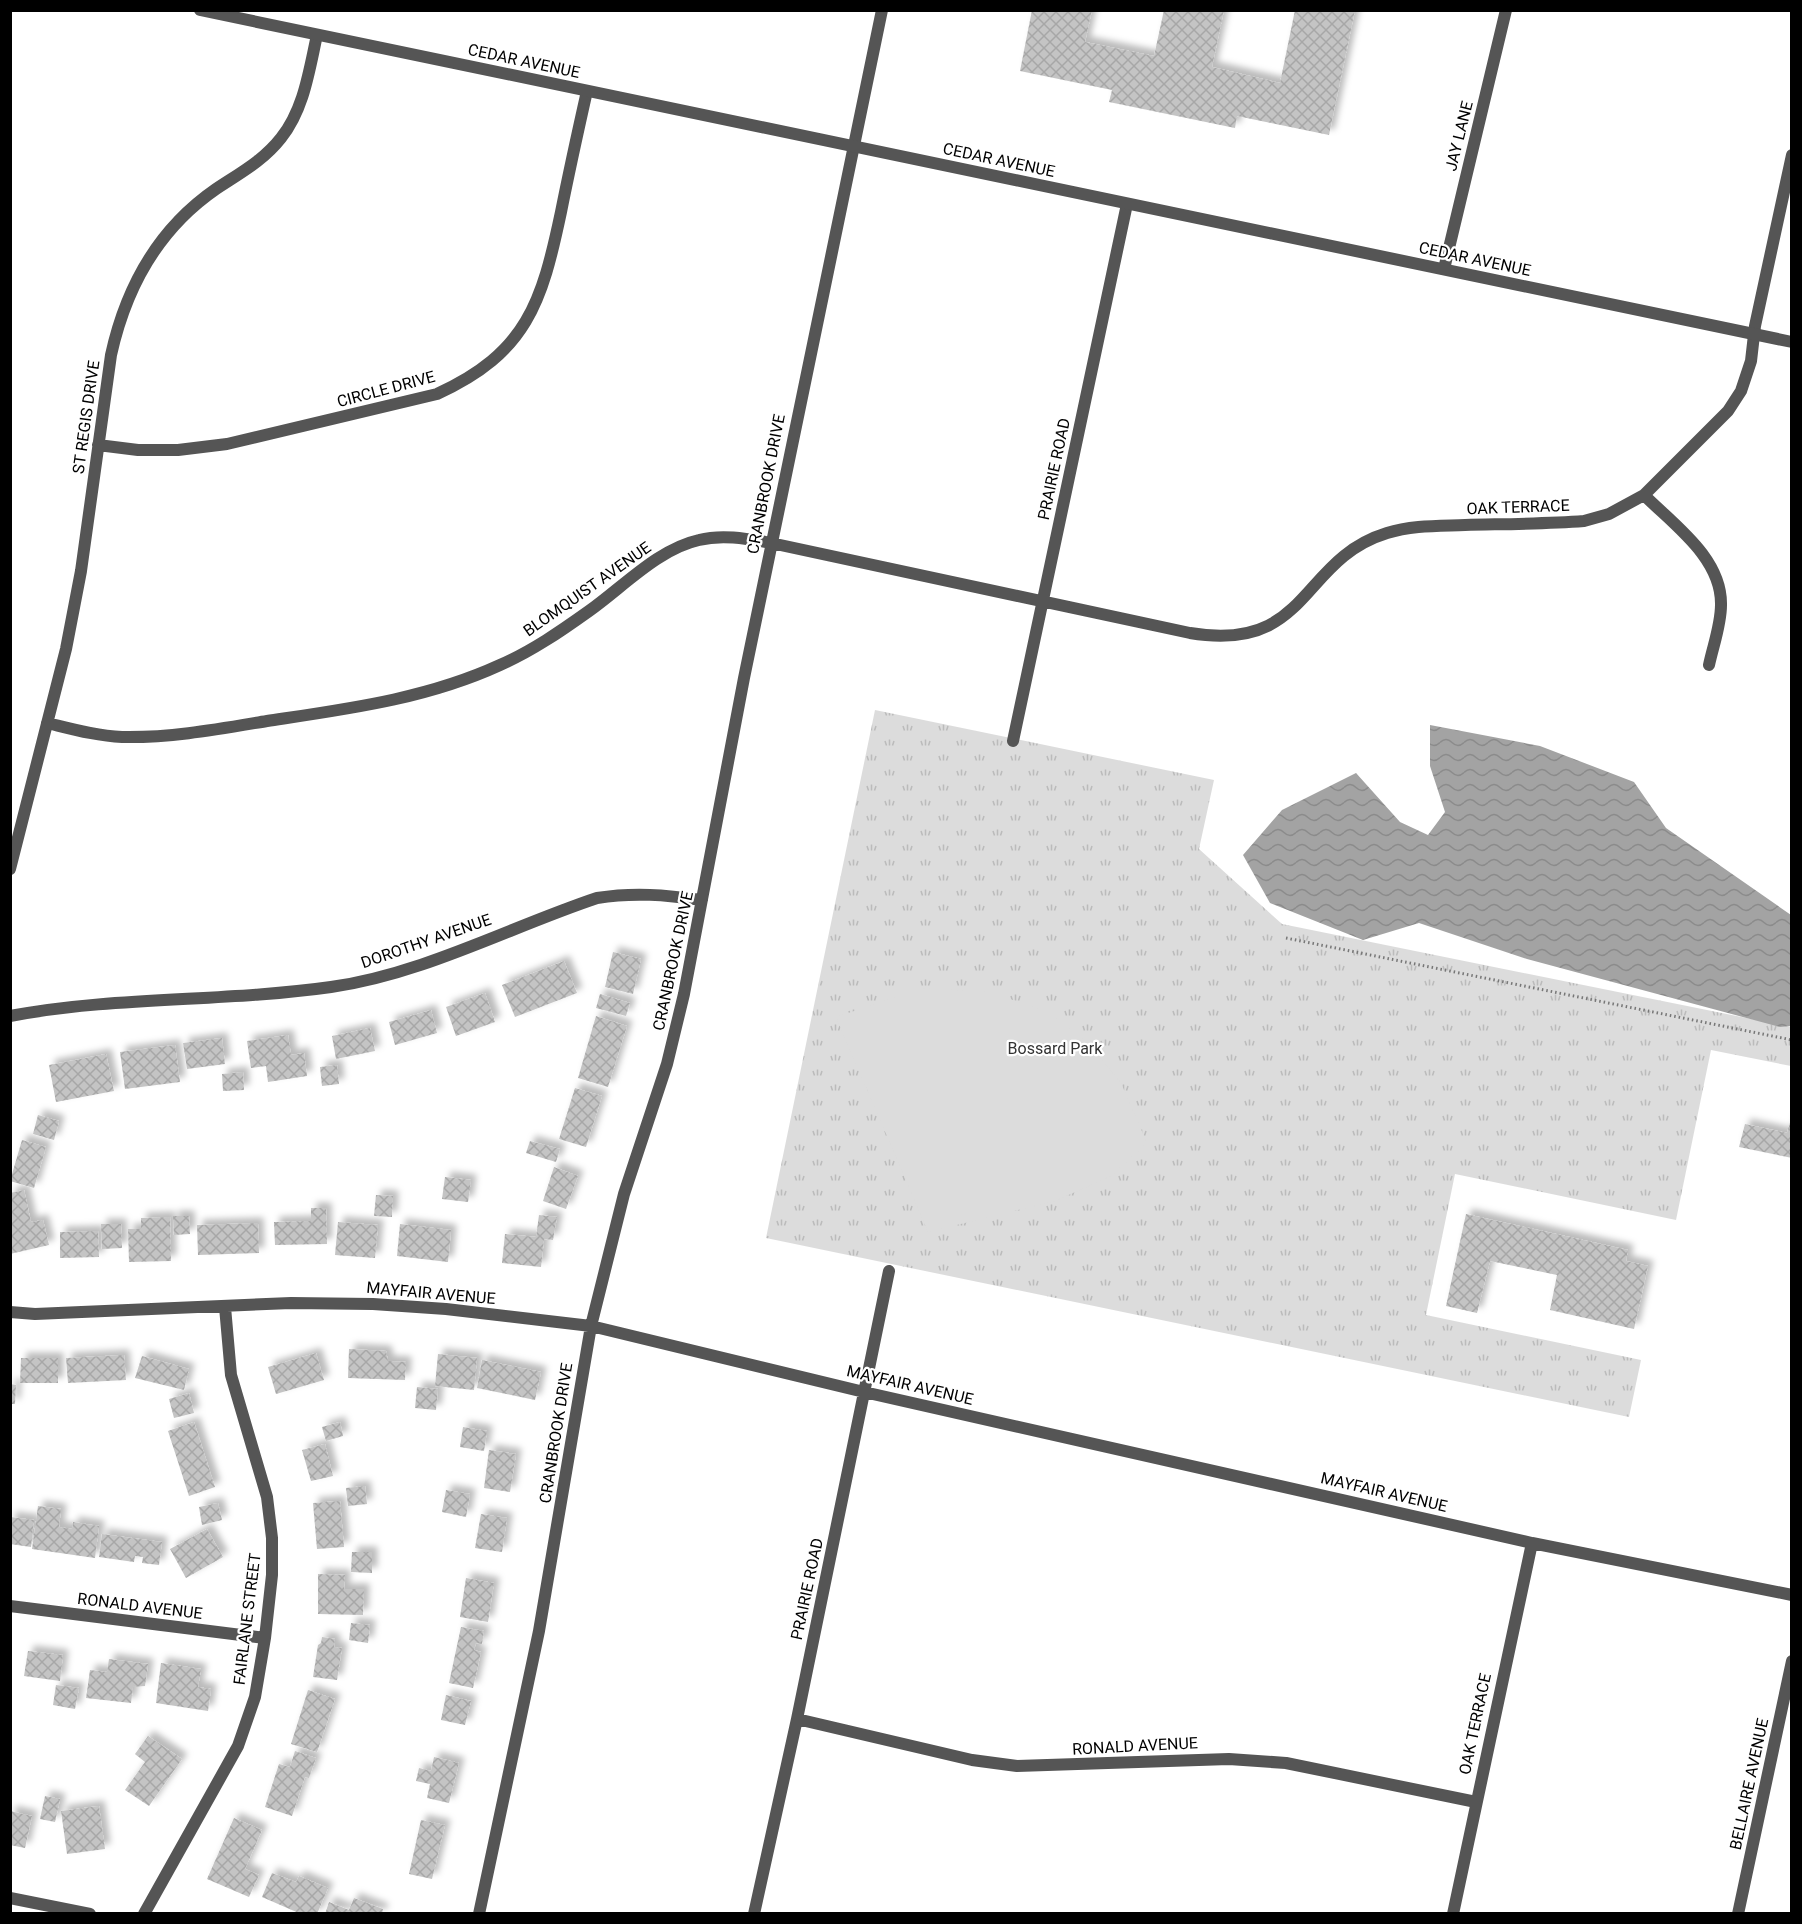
<svg xmlns="http://www.w3.org/2000/svg" width="1802" height="1924" font-family="Roboto,sans-serif">
<style>
.park{fill:url(#park-tufts)}
.garden{fill:#dcdcdc}
.water{fill:url(#water-waves)}
.building{fill:url(#building-cross-hatch);filter:url(#shadow)}
.lines{fill:none;stroke-linecap:round;stroke-linejoin:round}
.path{stroke:#777;stroke-width:3;stroke-dasharray:1.5 3;stroke-linecap:butt}
.minor{stroke:#555;stroke-width:12}
.tertiary{stroke:#555;stroke-width:12}
.labels{text-anchor:middle;dominant-baseline:central;stroke-width:4.5;stroke-linejoin:round;paint-order:stroke}
.street-label{font-size:16px;fill:#000;stroke:#fff}
.park-label{font-size:16px;fill:#333;stroke:#fff}
</style>
<defs>
<pattern id="park-tufts" width="24" height="20" patternUnits="userSpaceOnUse" patternTransform="scale(1.5)"><rect width="24" height="20" fill="#dcdcdc"/><path d="M3 7l-1-3M5 7V3M7 7l1-3M15 17l-1-3M17 17v-4M19 17l1-3" fill="none" stroke="#bbb"/></pattern>
<pattern id="water-waves" width="16" height="10" patternUnits="userSpaceOnUse" patternTransform="scale(1.5)"><rect width="16" height="10" fill="#a3a3a3"/><path d="M0 5q4-4 8 0t8 0" fill="none" stroke="#8b8b8b"/></pattern>
<pattern id="building-cross-hatch" width="8" height="8" patternUnits="userSpaceOnUse" patternTransform="scale(1.5)"><rect width="8" height="8" fill="#c4c4c4"/><path d="M0 0l8 8M0 8l8-8" fill="none" stroke="#a7a7a7"/></pattern>
<filter id="shadow"><feDropShadow dx="5.5" dy="-5.5" stdDeviation="3" flood-color="#0004"/></filter>
</defs>
<rect width="100%" height="100%" fill="#fff"/>
<path class="park" d="M 875,710 L 1214,780 L 1199,849 L 1282,924 L 1791,1027 L 1791,1066 L 1711,1050 L 1676,1220 L 1455,1174 L 1426,1315 L 1641,1360 L 1629,1417 L 766,1238 Z"/>
<path class="garden" d="M 924,988 L 990,992 L 1048,1012 L 1087,1042 L 1121,1083 L 1147,1143 L 1111,1176 L 1055,1201 L 928,1232 L 836,1017 Z"/>
<path class="water" d="M 1430,725 L 1540,746 L 1634,782 L 1666,828 L 1791,915 L 1791,1026 L 1780,1027 L 1527,959 L 1419,923 L 1363,940 L 1270,903 L 1243,855 L 1282,810 L 1356,773 L 1400,822 L 1428,835 L 1445,812 L 1430,766 Z"/>
<path class="building" d="M 1032,10 L 1092,10 L 1085,42 L 1154,56 L 1164,10 L 1224,10 L 1212,67 L 1280,83 L 1295,10 L 1355,10 L 1329,135 L 1237,116 L 1235,128 L 1109,102 L 1112,90 L 1020,71 Z
M 613,952 L 641,959 L 633,994 L 605,987 Z
M 564,961 L 577,993 L 515,1017 L 502,985 Z
M 485,993 L 495,1022 L 456,1036 L 446,1007 Z
M 600,994 L 630,1003 L 626,1016 L 596,1008 Z
M 431,1010 L 437,1033 L 395,1045 L 389,1022 Z
M 596,1016 L 627,1026 L 608,1087 L 578,1078 Z
M 370,1028 L 375,1051 L 336,1059 L 332,1036 Z
M 288,1035 L 291,1055 L 304,1053 L 307,1076 L 268,1082 L 266,1066 L 251,1068 L 247,1041 Z
M 222,1038 L 225,1064 L 187,1069 L 183,1043 Z
M 175,1045 L 180,1082 L 125,1089 L 120,1052 Z
M 106,1054 L 114,1091 L 56,1102 L 49,1065 Z
M 337,1065 L 339,1084 L 322,1086 L 320,1067 Z
M 243,1072 L 244,1090 L 223,1091 L 222,1074 Z
M 575,1088 L 602,1096 L 586,1147 L 559,1139 Z
M 38,1115 L 59,1121 L 54,1140 L 33,1134 Z
M 1792,1115 L 1792,1158 L 1739,1147 L 1745,1124 L 1787,1133 Z
M 22,1140 L 46,1147 L 34,1188 L 10,1181 Z
M 530,1141 L 560,1149 L 556,1162 L 526,1153 Z
M 554,1167 L 578,1176 L 566,1209 L 543,1201 Z
M 445,1177 L 471,1180 L 468,1202 L 442,1199 Z
M 24,1190 L 31,1222 L 43,1220 L 49,1245 L 10,1254 L 10,1193 Z
M 376,1195 L 393,1196 L 392,1217 L 374,1216 Z
M 311,1208 L 326,1208 L 327,1244 L 275,1245 L 274,1222 L 311,1221 Z
M 1466,1214 L 1628,1250 L 1626,1261 L 1648,1266 L 1634,1329 L 1550,1310 L 1557,1275 L 1490,1261 L 1477,1313 L 1446,1306 Z
M 539,1215 L 557,1217 L 553,1240 L 544,1239 L 541,1267 L 502,1263 L 505,1234 L 536,1237 Z
M 173,1216 L 189,1216 L 190,1234 L 174,1235 Z
M 170,1217 L 171,1261 L 129,1262 L 128,1229 L 141,1229 L 141,1218 Z
M 338,1222 L 378,1225 L 375,1258 L 335,1255 Z
M 258,1223 L 259,1253 L 198,1255 L 197,1225 Z
M 101,1224 L 121,1224 L 122,1248 L 102,1249 Z
M 400,1224 L 451,1230 L 448,1262 L 397,1256 Z
M 98,1231 L 99,1257 L 60,1258 L 60,1232 Z
M 349,1349 L 386,1351 L 388,1361 L 406,1362 L 405,1380 L 348,1378 Z
M 316,1353 L 324,1380 L 276,1394 L 268,1367 Z
M 438,1354 L 477,1358 L 474,1390 L 435,1386 Z
M 124,1355 L 126,1380 L 68,1383 L 66,1358 Z
M 142,1356 L 189,1369 L 184,1390 L 135,1378 Z
M 21,1358 L 58,1358 L 58,1383 L 20,1383 Z
M 482,1360 L 541,1372 L 535,1400 L 477,1388 Z
M 10,1384 L 16,1385 L 15,1404 L 10,1404 Z
M 417,1387 L 438,1389 L 436,1410 L 415,1408 Z
M 189,1393 L 194,1413 L 174,1418 L 169,1399 Z
M 194,1422 L 215,1487 L 189,1496 L 168,1431 Z
M 340,1422 L 343,1436 L 326,1441 L 322,1427 Z
M 463,1427 L 487,1431 L 484,1451 L 460,1447 Z
M 325,1444 L 333,1476 L 311,1481 L 302,1450 Z
M 489,1450 L 516,1454 L 510,1492 L 484,1488 Z
M 365,1486 L 367,1504 L 348,1506 L 346,1488 Z
M 446,1490 L 470,1494 L 466,1517 L 442,1512 Z
M 340,1501 L 344,1547 L 317,1549 L 313,1503 Z
M 218,1503 L 222,1520 L 202,1525 L 199,1507 Z
M 38,1506 L 61,1509 L 59,1527 L 72,1529 L 73,1522 L 99,1526 L 95,1558 L 32,1549 Z
M 481,1514 L 507,1518 L 502,1552 L 475,1548 Z
M 10,1517 L 34,1520 L 31,1547 L 10,1544 Z
M 207,1529 L 223,1557 L 186,1578 L 170,1549 Z
M 102,1534 L 162,1542 L 159,1565 L 142,1563 L 143,1557 L 135,1556 L 134,1562 L 99,1557 Z
M 352,1552 L 372,1552 L 372,1573 L 351,1572 Z
M 318,1574 L 345,1575 L 344,1589 L 364,1589 L 363,1615 L 318,1614 Z
M 466,1578 L 494,1583 L 488,1622 L 460,1617 Z
M 351,1623 L 370,1625 L 368,1643 L 349,1640 Z
M 461,1627 L 484,1631 L 482,1644 L 476,1643 L 474,1650 L 481,1652 L 473,1688 L 449,1683 Z
M 322,1637 L 335,1639 L 334,1647 L 342,1648 L 337,1680 L 313,1677 L 318,1645 L 321,1643 Z
M 28,1651 L 63,1655 L 60,1681 L 24,1676 Z
M 109,1659 L 148,1664 L 145,1686 L 133,1687 L 131,1703 L 86,1698 L 90,1670 L 107,1672 Z
M 161,1663 L 201,1669 L 198,1687 L 211,1689 L 208,1711 L 156,1703 Z
M 56,1685 L 79,1688 L 75,1709 L 53,1705 Z
M 308,1690 L 335,1699 L 317,1752 L 291,1744 Z
M 446,1695 L 471,1701 L 465,1725 L 441,1720 Z
M 148,1736 L 182,1759 L 149,1806 L 125,1790 L 145,1762 L 135,1754 Z
M 295,1751 L 316,1758 L 309,1778 L 305,1777 L 292,1816 L 265,1807 L 279,1764 L 290,1767 Z
M 434,1757 L 459,1763 L 449,1803 L 427,1798 L 430,1784 L 416,1781 L 419,1768 L 431,1771 Z
M 45,1796 L 60,1799 L 55,1822 L 40,1819 Z
M 99,1806 L 105,1849 L 67,1854 L 61,1811 Z
M 10,1811 L 32,1816 L 25,1848 L 10,1845 Z
M 234,1818 L 262,1830 L 245,1869 L 259,1875 L 249,1897 L 207,1879 Z
M 421,1820 L 445,1825 L 432,1879 L 409,1874 Z
M 272,1873 L 296,1882 L 299,1876 L 328,1888 L 317,1914 L 301,1914 L 262,1897 Z
M 354,1898 L 383,1909 L 382,1914 L 325,1914 L 329,1902 L 349,1910 Z"/>
<g class="lines">
<path class="path" d="M 1286,938 L 1792,1040"/>
<path class="minor" d="M 1444,269 L 1506,10
M 98,445 L 138,450 L 178,450 L 227,444 L 437,394 C 527,353 542,302 561,212 C 569,172 578,131 587,91
M 1644,495 C 1674,525 1722,558 1721,605 C 1721,625 1713,646 1709,665
M 47,723 C 72,729 97,736 122,737 C 171,738 219,729 267,721 C 347,709 426,699 500,665 C 532,651 561,631 589,611 C 623,587 658,549 699,540 C 723,534 748,539 771,543 L 1190,633 C 1310,653 1299,560 1387,533 C 1412,525 1439,526 1465,525 C 1504,524 1544,524 1584,521 L 1609,514 L 1644,495 L 1728,411 L 1741,391 L 1751,361 L 1755,326 L 1792,155
M 1013,741 L 1127,204
M 10,869 L 66,649 L 81,571 L 111,355 C 126,287 158,229 216,189 C 240,173 263,161 281,138 C 304,109 309,71 317,35
M 10,1016 C 116,996 225,1002 331,987 C 423,974 510,927 597,898 C 634,892 666,895 702,900
M 10,1312 L 35,1314 L 291,1303 L 373,1304 L 446,1309 L 591,1326 L 864,1392 L 1532,1543 L 1792,1595
M 10,1606 L 265,1638
M 797,1719 L 972,1760 L 1017,1766 L 1229,1759 L 1286,1763 L 1476,1802
M 10,1898 L 90,1914
M 144,1914 L 238,1746 L 255,1697 L 265,1638 L 272,1575 L 272,1538 L 267,1497 L 231,1375 L 225,1307
M 479,1914 L 539,1631 L 591,1326 L 624,1194 L 667,1064 L 684,994 L 744,678 L 882,10
M 754,1914 L 797,1719 L 889,1271
M 1453,1914 L 1532,1543"/>
<path class="tertiary" d="M 200,10 L 1792,342
M 1738,1914 L 1792,1661"/>
</g>
<g class="labels">
<g class="street-label">
<text transform="translate(524 61) rotate(12)">CEDAR AVENUE</text>
<text transform="translate(1459 136) rotate(-76)">JAY LANE</text>
<text transform="translate(999 160) rotate(12)">CEDAR AVENUE</text>
<text transform="translate(1475 259) rotate(12)">CEDAR AVENUE</text>
<text transform="translate(386 389) rotate(-15)">CIRCLE DRIVE</text>
<text transform="translate(86 417) rotate(-82)">ST REGIS DRIVE</text>
<text transform="translate(1054 469) rotate(-78)">PRAIRIE ROAD</text>
<text transform="translate(766 484) rotate(-79)">CRANBROOK DRIVE</text>
<text transform="translate(1518 507) rotate(-2)">OAK TERRACE</text>
<text transform="translate(587 589) rotate(-35)">BLOMQUIST AVENUE</text>
<text transform="translate(426 941) rotate(-19)">DOROTHY AVENUE</text>
<text transform="translate(673 961) rotate(-78)">CRANBROOK DRIVE</text>
<text transform="translate(431 1293) rotate(5)">MAYFAIR AVENUE</text>
<text transform="translate(910 1385) rotate(13)">MAYFAIR AVENUE</text>
<text transform="translate(556 1433) rotate(-81)">CRANBROOK DRIVE</text>
<text transform="translate(1384 1492) rotate(13)">MAYFAIR AVENUE</text>
<text transform="translate(807 1589) rotate(-78)">PRAIRIE ROAD</text>
<text transform="translate(140 1606) rotate(7)">RONALD AVENUE</text>
<text transform="translate(247 1619) rotate(-83)">FAIRLANE STREET</text>
<text transform="translate(1475 1724) rotate(-78)">OAK TERRACE</text>
<text transform="translate(1135 1746) rotate(-3)">RONALD AVENUE</text>
<text transform="translate(1749 1784) rotate(-78)">BELLAIRE AVENUE</text>
</g>
<g class="park-label">
<text x="1055" y="1048">Bossard Park</text>
</g>
</g>
<rect width="1802" height="1924" fill="none" stroke="#000000" stroke-width="24"/>
</svg>
